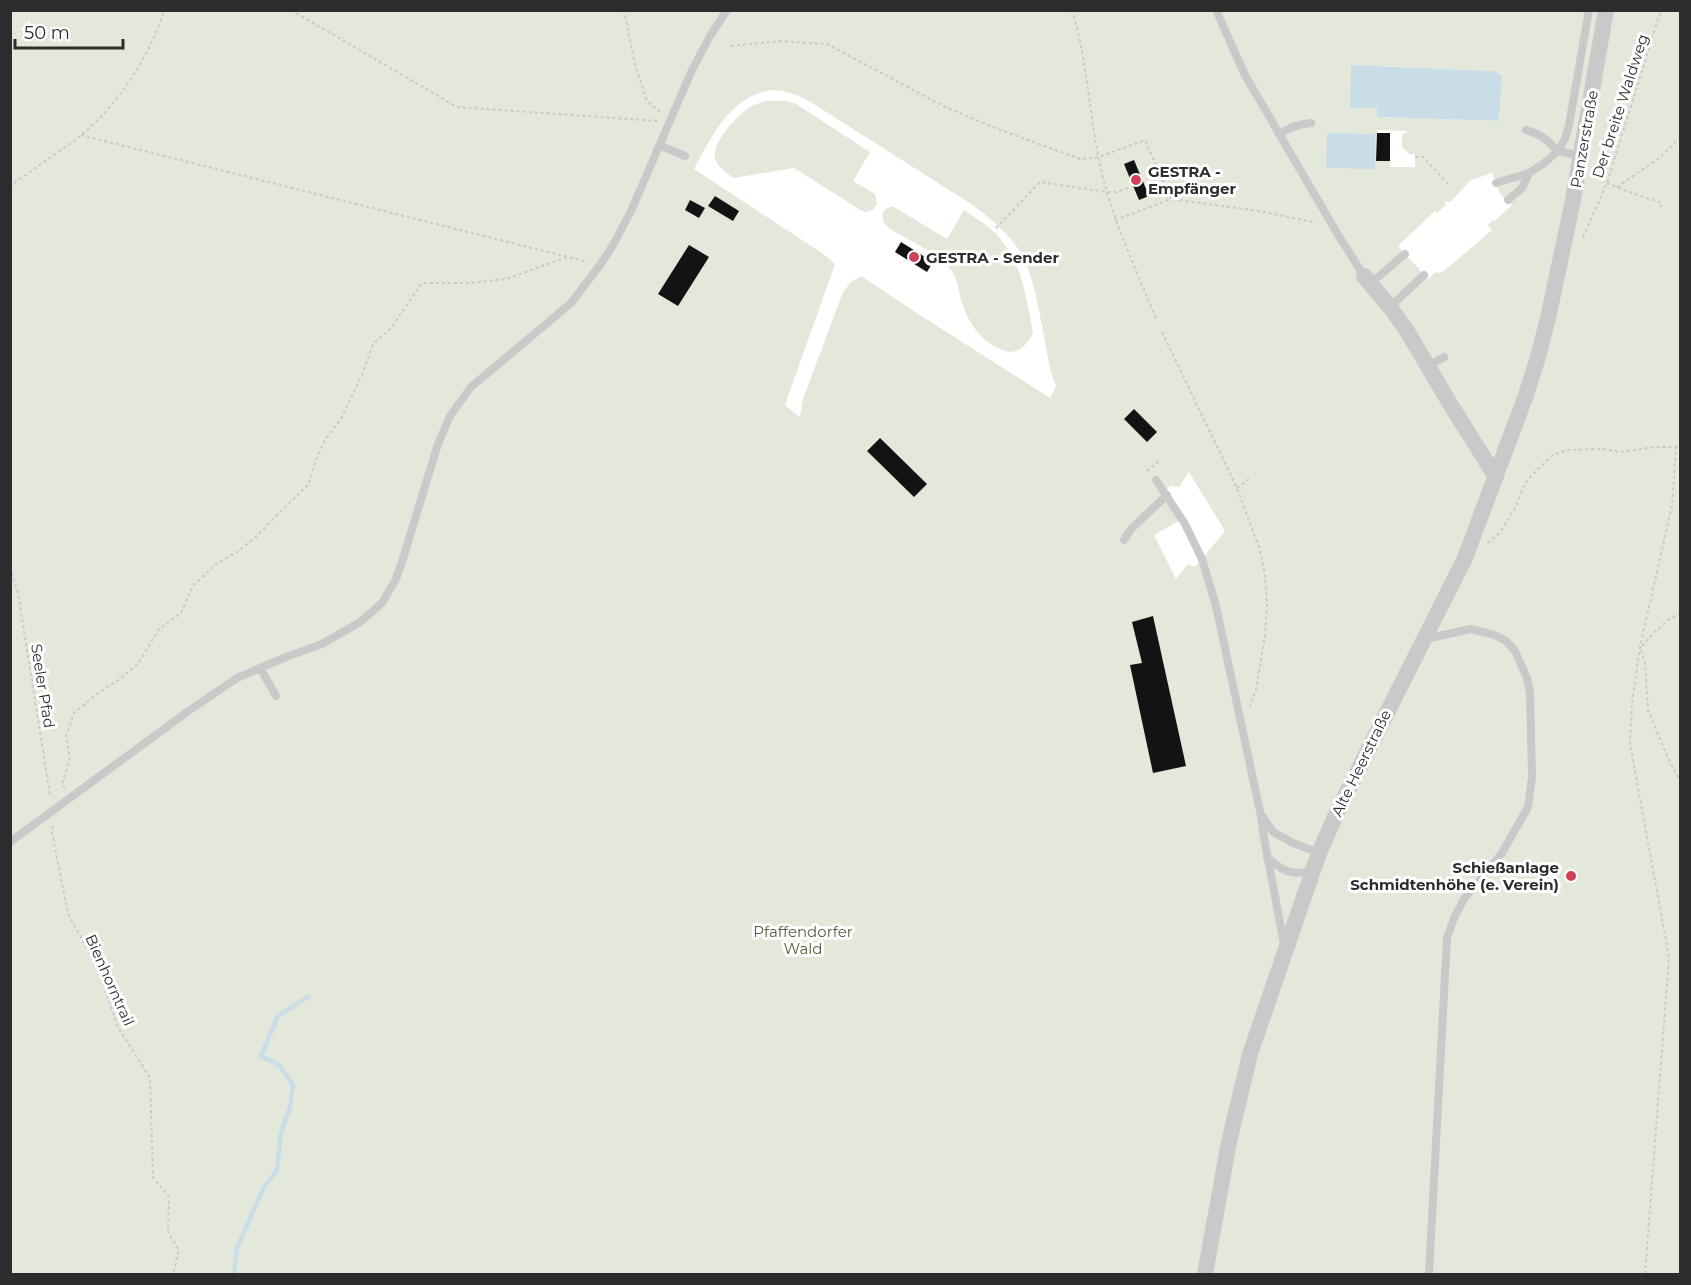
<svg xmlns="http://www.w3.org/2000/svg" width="1691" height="1285" font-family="Montserrat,sans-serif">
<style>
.green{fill:#e3e8db;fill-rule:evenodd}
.water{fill:#c9dde6}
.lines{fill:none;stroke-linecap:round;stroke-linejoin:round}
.stream{stroke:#c9dde6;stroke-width:4.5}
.building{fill:#131313}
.path{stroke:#c9c9c9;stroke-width:2;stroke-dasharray:3 3;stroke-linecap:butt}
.service{stroke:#c9c9c9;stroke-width:8}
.minor{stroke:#c9c9c9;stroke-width:16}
.poi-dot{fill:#cf4258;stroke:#fff;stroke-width:2}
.labels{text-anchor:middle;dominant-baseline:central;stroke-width:6;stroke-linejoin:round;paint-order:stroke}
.street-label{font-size:15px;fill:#2c2c2c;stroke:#fff}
.poi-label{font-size:15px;font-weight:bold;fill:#2c2c2c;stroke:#fff;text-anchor:start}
.park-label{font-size:15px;fill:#52613f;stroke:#fff}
</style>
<rect width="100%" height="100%" fill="#fff"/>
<path class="green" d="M 10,11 L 1680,11 L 1680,1274 L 11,1274 ZM 1351,65 L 1494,71 L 1502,77 L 1499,121 L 1378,117 L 1377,108 ZM 770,90 C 784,90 796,94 809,101 L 968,202 C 988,216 1008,232 1021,253 C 1034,276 1039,311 1044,337 C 1048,354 1049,372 1056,386 L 1050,398 L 923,317 L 861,276 L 851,282 L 843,292 L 803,399 L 800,417 L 785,405 L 835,264 L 822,253 L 694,169 C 712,136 729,98 770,90 ZM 1377,130 L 1408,131 L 1402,135 L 1402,147 L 1409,154 L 1415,155 L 1415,167 L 1390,167 L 1390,161 L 1376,161 ZM 1492,173 L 1500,194 L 1512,205 L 1495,221 L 1493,220 L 1488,225 L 1492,230 L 1444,271 L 1440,273 L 1436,272 L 1428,279 L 1398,246 L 1435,211 L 1437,213 L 1446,205 L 1444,203 L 1446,201 L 1450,202 L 1471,180 ZM 1189,472 L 1225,531 L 1195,567 L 1188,564 L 1176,579 L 1154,535 L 1182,519 L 1165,491 L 1170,486 L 1179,487 Z
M 767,101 L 787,101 L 796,104 L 870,152 L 853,181 L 875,194 L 877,204 L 873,210 L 865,212 L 862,211 L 794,168 L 733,178 C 727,173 719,168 716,161 C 709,146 734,119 746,110 C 752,106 760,102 767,101 Z
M 890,207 L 894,207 L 947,239 L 964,210 C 975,218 989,226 998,236 C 1022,262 1027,300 1033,333 C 1028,344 1018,355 1005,351 C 979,342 967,321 960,296 C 958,287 957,278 951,270 C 941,255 907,239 890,229 C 883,223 881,218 884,210 Z"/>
<path class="water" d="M 1351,65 L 1494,71 L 1502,76 L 1499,121 L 1377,117 L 1377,108 L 1350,108 Z
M 1327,133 L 1375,134 L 1375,169 L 1326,168 Z"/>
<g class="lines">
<path class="stream" d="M 234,1274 L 237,1248 L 263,1189 L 277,1170 L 281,1133 L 290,1107 L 293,1085 L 279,1065 L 261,1056 L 278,1016 L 309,996"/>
</g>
<path class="building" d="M 1377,133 L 1390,133 L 1390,161 L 1376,161 Z
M 1134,160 L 1149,196 L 1139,200 L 1124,164 Z
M 715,196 L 739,211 L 733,221 L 708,206 Z
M 690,200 L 705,208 L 699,218 L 685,210 Z
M 901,242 L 933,262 L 927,272 L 895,252 Z
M 689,245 L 709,257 L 678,306 L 658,294 Z
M 1134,409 L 1157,432 L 1147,442 L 1124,419 Z
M 880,438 L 927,484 L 914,497 L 867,451 Z
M 1153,616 L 1186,766 L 1153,773 L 1130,665 L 1142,663 L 1132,622 Z"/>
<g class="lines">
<path class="path" d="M 291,10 L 457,107 L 658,121
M 624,10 L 635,65 L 647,101 L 662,114
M 1072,10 C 1089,65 1089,123 1103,178 C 1116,228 1138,274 1157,321
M 731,46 L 780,41 L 827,44 L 945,107 L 998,129 L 1080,159 L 1099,157 L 1145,140 L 1171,199 L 1259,211 L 1313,222 L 1316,220
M 81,135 L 588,262
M 1415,157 L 1423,157 L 1449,185
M 1607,183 L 1629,192 L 1662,203 L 1659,210
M 10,187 L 11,185 C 34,169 58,153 80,136 C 116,108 151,55 164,10
M 1617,187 L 1658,159 L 1680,138
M 1115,220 L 1171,199
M 996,228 L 1040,182 L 1107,192 L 1116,192 L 1130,187
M 1583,237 L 1607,183 L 1661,10
M 1162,332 L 1237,488 L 1260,550 L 1265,576 L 1267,605 L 1265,636 L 1256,689 L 1250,707
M 1147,471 L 1160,460
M 1237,488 L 1250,478
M 1488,543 L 1500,532 L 1515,508 L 1525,484 L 1532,475 L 1553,455 L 1567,450 L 1604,449 L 1621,452 L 1655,447 L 1680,447
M 10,567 L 18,593 L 50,795 L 52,797
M 1642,646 C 1653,634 1665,619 1680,614
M 1641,650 L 1645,663 L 1648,710 L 1668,758 L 1680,781
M 65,788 L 62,785 L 70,758 L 66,736 L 74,713 L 93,697 L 121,678 L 138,664 L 159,629 L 181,613 L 193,586 L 216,564 L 237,552 L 257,536 L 280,512 L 309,484 L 315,462 L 325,440 L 342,417 L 363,372 L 373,344 L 391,328 L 422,283 L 470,283 L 506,279 L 567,257
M 53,826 L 52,833 L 68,914 L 98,969 L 118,1027 L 150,1078 L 153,1177 L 169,1197 L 168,1232 L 179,1250 L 173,1274
M 1645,1274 L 1669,957 L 1630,744 L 1632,703 L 1640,647 L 1672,505 L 1676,447"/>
<path class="service" d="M 1216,10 L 1245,75 L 1337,233 L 1364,276
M 1526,130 C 1539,133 1549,141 1558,151 L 1565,139 L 1569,125 L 1589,10
M 1279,134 C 1290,127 1299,124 1311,123
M 659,145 L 685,156
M 1496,183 L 1529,173 L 1543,164 L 1558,151 L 1581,156
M 1508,200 L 1522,188 L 1529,173
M 1370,284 L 1405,254
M 1390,307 L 1424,275
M 1428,366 L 1444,357
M 1156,480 L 1185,524 L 1202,559 L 1216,606 L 1261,816 L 1264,838 L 1284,944
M 1124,540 L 1131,529 L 1167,495
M 1425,639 L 1471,629 L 1495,635 L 1506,641 L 1515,651 L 1527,678 L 1530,693 L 1532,777 L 1528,807 L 1502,853 L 1464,899 L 1454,918 L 1447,938 L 1429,1274
M 260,668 L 276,696
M 1262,816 L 1273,832 L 1293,843 L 1319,853
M 10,842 L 187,712 L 237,678 L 286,657 L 322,644 L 360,622 L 382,603 L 395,581 L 401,565 L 438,444 L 450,416 L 471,387 L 571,303 L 600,265 L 613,245 L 631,211 L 692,70 L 710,36 L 727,10
M 1267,857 C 1281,870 1293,878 1312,869"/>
<path class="minor" d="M 1364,276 L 1390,307 L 1407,331 L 1452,407 L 1496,477
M 1205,1274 L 1229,1142 L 1250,1054 L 1319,853 L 1338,810 L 1465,558 L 1525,398 L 1538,357 L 1548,318 L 1572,205 L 1606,10"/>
</g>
<g class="poi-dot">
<circle cx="1136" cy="180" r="6"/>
<circle cx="914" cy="257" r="6"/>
<circle cx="1571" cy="876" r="6"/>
</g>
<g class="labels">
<g class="street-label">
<text transform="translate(1620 106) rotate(-72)">Der breite Waldweg</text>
<text transform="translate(1584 139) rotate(-80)">Panzerstraße</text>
<text transform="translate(43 686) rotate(81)">Seeler Pfad</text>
<text transform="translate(1361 763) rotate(-64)">Alte Heerstraße</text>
<text transform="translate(110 980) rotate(66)">Bienhorntrail</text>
</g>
<g class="poi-label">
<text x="1148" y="171">GESTRA -<tspan x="1148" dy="17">Empfänger</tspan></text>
<text x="926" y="257">GESTRA - Sender</text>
<text x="1559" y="867" text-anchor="end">Schießanlage<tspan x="1559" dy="17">Schmidtenhöhe (e. Verein)</tspan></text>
</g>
<g class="park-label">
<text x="803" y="931">Pfaffendorfer<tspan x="803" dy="17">Wald</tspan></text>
</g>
</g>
<rect width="1691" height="1285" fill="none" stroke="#2c2c2c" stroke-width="24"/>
<path d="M15 39v9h108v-9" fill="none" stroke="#2c2c2c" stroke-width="3"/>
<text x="24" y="39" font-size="18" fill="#2c2c2c" stroke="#ffffff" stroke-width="4.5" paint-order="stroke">50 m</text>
</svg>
